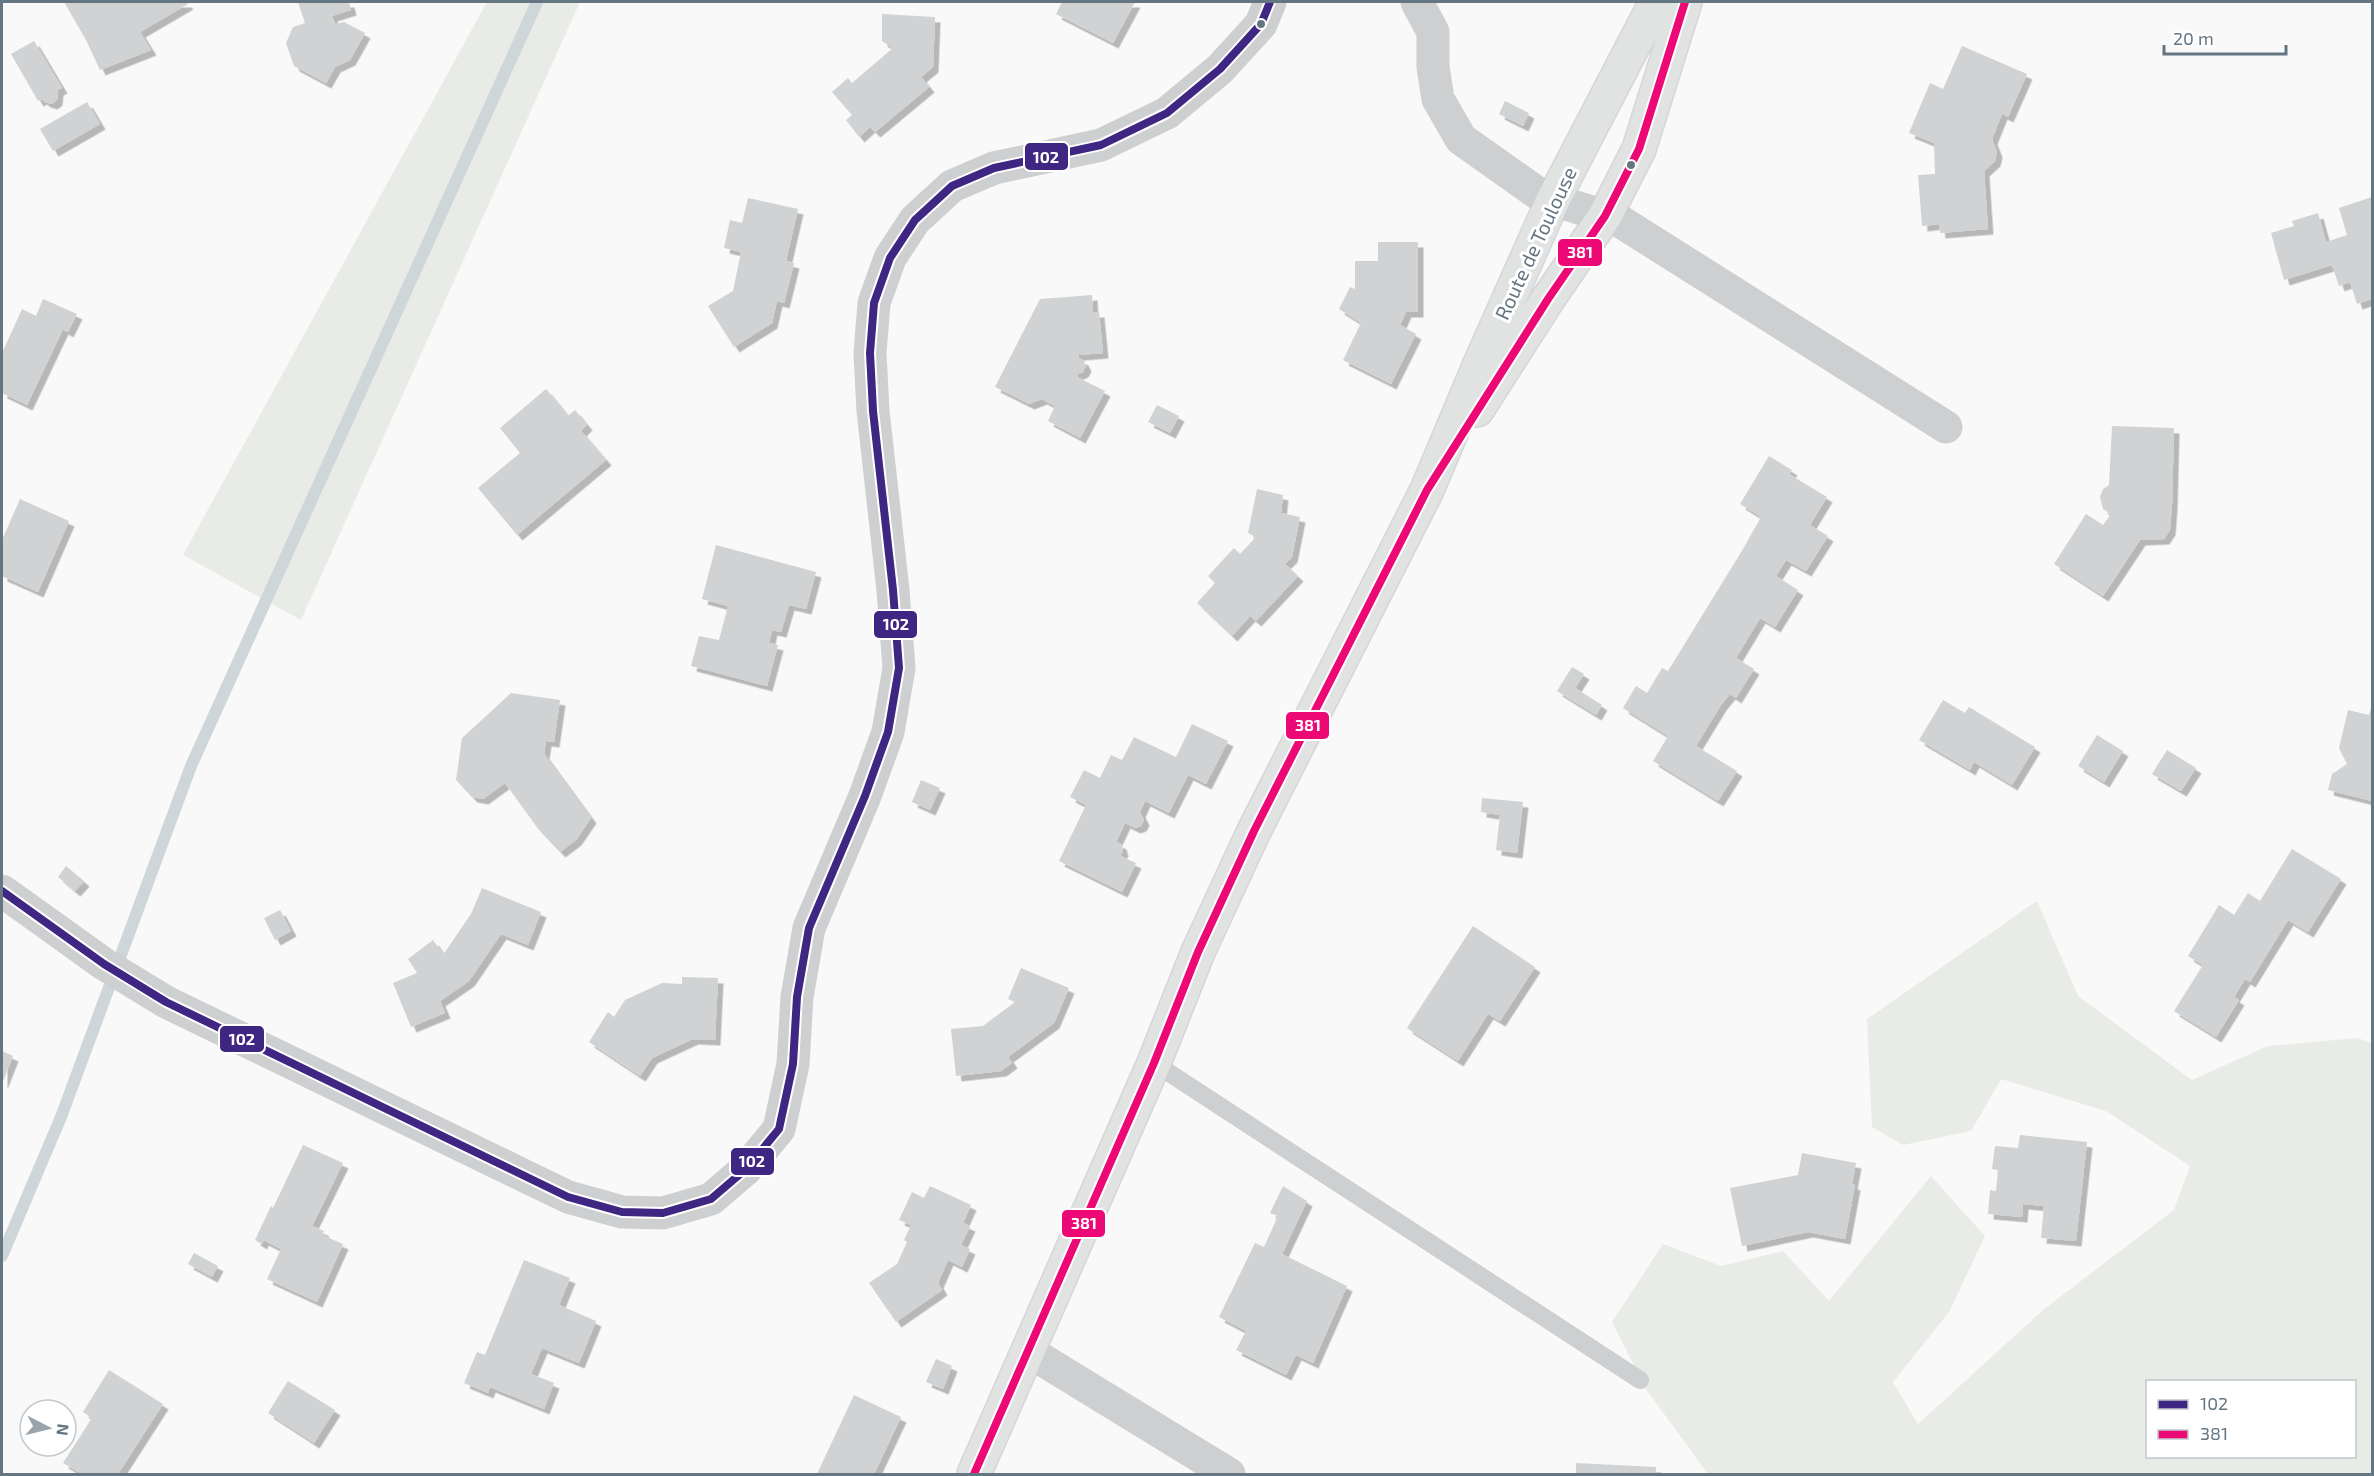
<svg xmlns="http://www.w3.org/2000/svg" width="2374" height="1476" font-family="'Exo 2',sans-serif">
<style>
.green{fill:#e8ebe6;fill-rule:evenodd}
.lines{fill:none;stroke-linecap:round;stroke-linejoin:round}
.stream{stroke:#ced6d9;stroke-width:12}
.building{fill:#d0d2d3;filter:url(#shadow)}
.secondary-casing{stroke:#d5d6d7;stroke-width:36}
.lane{stroke:#cecfd0;stroke-width:18}
.street{stroke:#cecfd0;stroke-width:33}
.secondary{stroke:#e1e2e2;stroke-width:33}
.bus-1-casing{stroke:#fff;stroke-width:12}
.bus-2-casing{stroke:#fff;stroke-width:12}
.bus-1{stroke:#3f2682;stroke-width:8}
.bus-2{stroke:#ec0975;stroke-width:8}
.bus-dot{fill:#657683;stroke:#fff;stroke-width:2}
.labels{text-anchor:middle;dominant-baseline:central;stroke-width:6;stroke-linejoin:round;paint-order:stroke}
.street-label{font-size:20px;fill:#657683;stroke:#fff}
.line-badge{stroke:#fff;stroke-width:2}
.badge-label{font-size:16px;text-anchor:middle;font-weight:bold;fill:#fff}
</style>
<defs>
<filter id="shadow"><feDropShadow dx="5.5" dy="5.5" stdDeviation="0" flood-color="#0004"/></filter>
</defs>
<rect width="100%" height="100%" fill="#f9f9f9"/>
<path class="green" d="M 487,2 L 580,2 L 301,620 L 183,555 Z
M 2037,901 L 2078,996 L 2192,1080 L 2268,1046 L 2357,1038 L 2372,1043 L 2372,1474 L 1708,1474 L 1646,1389 L 1612,1322 L 1663,1244 L 1721,1266 L 1783,1251 L 1829,1301 L 1931,1176 L 1985,1236 L 1949,1312 L 1893,1382 L 1918,1424 L 2043,1310 L 2174,1210 L 2190,1166 L 2106,1111 L 2001,1079 L 1971,1131 L 1903,1145 L 1872,1127 L 1867,1019 ZM 2148,1382 L 2354,1382 L 2354,1456 L 2148,1456 Z"/>
<g class="lines">
<path class="stream" d="M 2,1256 L 61,1117 L 191,766 L 537,2"/>
</g>
<path class="building" d="M 64,2 L 186,2 L 188,4 L 140,32 L 151,50 L 100,70 L 86,40 Z
M 298,2 L 349,2 L 351,10 L 332,16 L 335,24 L 344,22 L 365,33 L 350,60 L 335,67 L 326,83 L 294,66 L 286,43 L 293,27 L 305,23 Z
M 1062,2 L 1135,2 L 1113,43 L 1056,14 Z
M 882,14 L 935,17 L 933,67 L 921,77 L 929,87 L 875,132 L 870,127 L 859,137 L 846,120 L 852,115 L 832,92 L 848,78 L 852,83 L 893,48 L 882,41 Z
M 34,41 L 62,88 L 58,90 L 57,100 L 52,104 L 45,102 L 42,99 L 38,101 L 11,54 Z
M 1962,46 L 2027,74 L 2008,117 L 2002,114 L 1992,139 L 1997,152 L 1995,161 L 1984,171 L 1988,229 L 1940,233 L 1939,224 L 1922,226 L 1918,175 L 1935,174 L 1934,143 L 1909,133 L 1930,83 L 1943,89 Z
M 1505,101 L 1529,113 L 1523,126 L 1499,114 Z
M 87,102 L 100,124 L 53,151 L 40,129 Z
M 2372,197 L 2372,299 L 2357,304 L 2350,282 L 2339,286 L 2332,265 L 2284,280 L 2271,233 L 2294,226 L 2292,221 L 2318,213 L 2326,242 L 2347,235 L 2339,208 Z
M 748,198 L 798,209 L 786,261 L 794,263 L 784,303 L 777,301 L 772,323 L 734,347 L 708,306 L 733,291 L 741,252 L 724,248 L 730,220 L 742,223 Z
M 1378,242 L 1418,242 L 1418,312 L 1406,312 L 1400,325 L 1416,334 L 1391,384 L 1343,360 L 1361,323 L 1339,309 L 1350,287 L 1355,289 L 1355,261 L 1378,261 Z
M 1092,295 L 1093,312 L 1099,312 L 1103,353 L 1079,355 L 1078,358 L 1083,360 L 1086,366 L 1083,372 L 1078,374 L 1077,377 L 1105,391 L 1080,438 L 1048,421 L 1055,406 L 1042,399 L 1029,404 L 995,387 L 1040,299 Z
M 43,299 L 77,314 L 68,332 L 63,329 L 27,405 L 2,393 L 2,353 L 22,309 L 36,316 Z
M 546,389 L 568,416 L 575,410 L 587,425 L 581,431 L 606,460 L 517,535 L 478,488 L 520,453 L 500,428 Z
M 1157,405 L 1179,416 L 1170,433 L 1148,422 Z
M 2112,426 L 2174,428 L 2172,505 L 2170,530 L 2164,539 L 2140,540 L 2103,596 L 2054,564 L 2086,514 L 2103,525 L 2111,514 L 2103,509 L 2100,497 L 2103,489 L 2109,485 Z
M 1769,456 L 1792,470 L 1789,474 L 1827,497 L 1810,525 L 1828,536 L 1806,571 L 1786,560 L 1776,576 L 1798,590 L 1775,627 L 1760,618 L 1736,658 L 1754,669 L 1736,698 L 1730,694 L 1721,705 L 1696,746 L 1737,771 L 1718,801 L 1653,761 L 1668,736 L 1623,708 L 1636,686 L 1647,693 L 1662,668 L 1668,671 L 1743,549 L 1761,517 L 1740,504 Z
M 1257,489 L 1283,495 L 1281,513 L 1300,517 L 1292,557 L 1285,564 L 1298,576 L 1256,621 L 1250,616 L 1232,636 L 1197,603 L 1215,583 L 1208,576 L 1234,548 L 1240,554 L 1256,537 L 1248,533 Z
M 20,499 L 69,521 L 38,592 L 2,576 L 2,540 Z
M 716,545 L 816,572 L 806,609 L 789,605 L 781,632 L 772,630 L 769,643 L 778,645 L 767,686 L 691,666 L 699,636 L 719,640 L 728,606 L 702,599 Z
M 1572,667 L 1584,674 L 1575,688 L 1602,705 L 1596,715 L 1557,691 Z
M 511,693 L 560,700 L 554,742 L 546,741 L 544,754 L 591,818 L 576,840 L 560,852 L 539,830 L 505,783 L 483,799 L 472,797 L 456,780 L 462,738 Z
M 1943,700 L 1965,713 L 1969,707 L 2035,747 L 2012,785 L 1974,762 L 1970,770 L 1919,740 Z
M 2372,705 L 2372,801 L 2328,790 L 2332,774 L 2347,764 L 2339,748 L 2348,710 L 2369,715 Z
M 1192,724 L 1228,741 L 1206,784 L 1188,775 L 1169,813 L 1145,801 L 1140,812 L 1144,820 L 1141,826 L 1135,828 L 1125,823 L 1116,842 L 1121,844 L 1123,851 L 1120,856 L 1136,863 L 1122,892 L 1059,861 L 1086,805 L 1070,797 L 1084,770 L 1100,778 L 1111,755 L 1122,760 L 1134,737 L 1176,757 Z
M 2097,735 L 2123,751 L 2104,782 L 2078,766 Z
M 2167,750 L 2196,768 L 2181,791 L 2152,774 Z
M 921,780 L 940,788 L 930,810 L 912,802 Z
M 1482,798 L 1523,802 L 1517,853 L 1496,850 L 1500,815 L 1481,812 Z
M 2292,849 L 2341,879 L 2308,932 L 2288,920 L 2250,982 L 2245,979 L 2234,997 L 2239,1000 L 2216,1037 L 2174,1011 L 2203,965 L 2188,956 L 2219,905 L 2234,915 L 2248,893 L 2260,901 Z
M 66,866 L 84,881 L 75,891 L 58,877 Z
M 482,888 L 541,912 L 528,945 L 501,934 L 469,981 L 440,1001 L 445,1013 L 411,1027 L 393,983 L 417,973 L 408,959 L 433,940 L 443,954 L 445,952 L 471,914 Z
M 280,910 L 291,931 L 275,940 L 264,918 Z
M 1473,926 L 1535,967 L 1500,1021 L 1488,1014 L 1458,1061 L 1407,1028 Z
M 1021,968 L 1069,988 L 1054,1023 L 1008,1057 L 1012,1063 L 1001,1071 L 956,1076 L 951,1029 L 983,1026 L 1015,1002 L 1008,999 Z
M 682,977 L 718,978 L 715,1040 L 693,1039 L 652,1058 L 640,1076 L 589,1042 L 608,1012 L 614,1017 L 625,1000 L 662,983 L 682,984 Z
M 2,1051 L 13,1056 L 2,1084 Z
M 2020,1135 L 2087,1142 L 2076,1241 L 2041,1238 L 2044,1206 L 2023,1204 L 2022,1217 L 1988,1214 L 1990,1190 L 1996,1191 L 1998,1170 L 1992,1169 L 1995,1146 L 2018,1148 Z
M 303,1145 L 343,1163 L 312,1226 L 324,1231 L 322,1235 L 343,1244 L 317,1302 L 267,1279 L 281,1249 L 263,1240 L 262,1244 L 255,1240 L 271,1206 L 273,1208 Z
M 1802,1153 L 1856,1163 L 1852,1184 L 1855,1185 L 1845,1239 L 1808,1232 L 1742,1246 L 1730,1188 L 1798,1175 Z
M 930,1186 L 971,1205 L 963,1223 L 970,1226 L 961,1245 L 970,1249 L 962,1267 L 948,1260 L 938,1283 L 942,1290 L 896,1322 L 869,1283 L 897,1264 L 907,1242 L 904,1240 L 911,1225 L 899,1220 L 912,1192 L 924,1198 Z
M 1283,1186 L 1307,1201 L 1282,1254 L 1347,1286 L 1313,1363 L 1296,1355 L 1286,1375 L 1236,1350 L 1246,1331 L 1219,1317 L 1255,1243 L 1264,1247 L 1278,1216 L 1270,1213 Z
M 194,1253 L 218,1266 L 212,1277 L 188,1264 Z
M 524,1260 L 570,1278 L 559,1305 L 596,1321 L 579,1363 L 542,1348 L 531,1374 L 554,1383 L 544,1409 L 490,1387 L 488,1393 L 464,1383 L 477,1352 L 485,1355 Z
M 936,1359 L 952,1366 L 943,1389 L 926,1382 Z
M 109,1370 L 163,1404 L 118,1474 L 82,1474 L 63,1463 L 92,1418 L 83,1412 Z
M 288,1381 L 335,1410 L 314,1443 L 268,1413 Z
M 854,1395 L 901,1417 L 874,1474 L 817,1474 Z
M 1576,1463 L 1656,1467 L 1656,1474 L 1576,1474 Z"/>
<g class="lines">
<defs>
<path id="secondary" d="M 1477,410 L 1548,299 L 1605,216 L 1639,149 L 1685,2
M 974,1474 L 1154,1063 L 1198,952 L 1254,831 L 1427,490 L 1480,364 L 1553,200 L 1656,2"/>
</defs>
<use href="#secondary" class="secondary-casing"/>
<path class="lane" d="M 1154,1063 L 1640,1380"/>
<path class="street" d="M 1417,2 L 1433,32 L 1433,67 L 1438,99 L 1461,139 L 1543,197 L 1618,220 L 1946,427
M 2,891 L 104,964 L 166,1002 L 568,1197 L 622,1212 L 663,1213 L 711,1199 L 746,1169 L 779,1129 L 793,1064 L 797,997 L 809,928 L 865,796 L 888,732 L 899,668 L 893,590 L 873,411 L 870,353 L 874,303 L 890,258 L 915,220 L 952,186 L 994,168 L 1101,145 L 1167,113 L 1220,69 L 1261,24 L 1270,2
M 1028,1351 L 1229,1474"/>
<use href="#secondary" class="secondary"/>
<defs>
<path id="bus-1" d="M 2,891 L 104,964 L 166,1002 L 568,1197 L 622,1212 L 663,1213 L 711,1199 L 746,1169 L 779,1129 L 793,1064 L 797,997 L 809,928 L 865,796 L 888,732 L 899,668 L 893,590 L 873,411 L 870,353 L 874,303 L 890,258 L 915,220 L 952,186 L 994,168 L 1101,145 L 1167,113 L 1220,69 L 1261,24 L 1270,2"/>
<path id="bus-2" d="M 974,1474 L 1154,1063 L 1198,952 L 1254,831 L 1427,490 L 1548,299 L 1605,216 L 1639,149 L 1685,2"/>
</defs>
<use href="#bus-1" class="bus-1-casing"/>
<use href="#bus-2" class="bus-2-casing"/>
<use href="#bus-1" class="bus-1"/>
<use href="#bus-2" class="bus-2"/>
</g>
<g class="bus-dot">
<circle cx="1261" cy="24" r="5"/>
<circle cx="1631" cy="165" r="5"/>
</g>
<g class="labels">
<g class="street-label">
<text transform="translate(1535 243) rotate(-65)">Route de Toulouse</text>
</g>
</g>
<g class="line-badge">
<rect x="1024" y="142" width="45" height="29" rx="6" fill="#3f2682"/>
<rect x="1557" y="238" width="46" height="29" rx="6" fill="#ec0975"/>
<rect x="873" y="610" width="45" height="29" rx="6" fill="#3f2682"/>
<rect x="1285" y="711" width="45" height="29" rx="6" fill="#ec0975"/>
<rect x="219" y="1025" width="46" height="28" rx="6" fill="#3f2682"/>
<rect x="730" y="1147" width="45" height="29" rx="6" fill="#3f2682"/>
<rect x="1061" y="1209" width="45" height="29" rx="6" fill="#ec0975"/>
</g>
<g class="badge-label">
<text x="1046" y="163">102</text>
<text x="1580" y="258">381</text>
<text x="896" y="630">102</text>
<text x="1308" y="731">381</text>
<text x="242" y="1045">102</text>
<text x="752" y="1167">102</text>
<text x="1084" y="1229">381</text>
</g>
<rect width="2374" height="1476" fill="none" stroke="#657683" stroke-width="6"/>
<rect x="2146" y="1380" width="210" height="78" fill="#ffffff" stroke="#c1c8cd" stroke-width="1.5"/>
<rect x="2158" y="1400" width="30" height="9" fill="#3f2682" stroke="#c1c8cd" stroke-width="1.5"/>
<text x="2200" y="1410" font-size="18" fill="#657683">102</text>
<rect x="2158" y="1430" width="30" height="9" fill="#ec0975" stroke="#c1c8cd" stroke-width="1.5"/>
<text x="2200" y="1440" font-size="18" fill="#657683">381</text>
<g transform="translate(48 1428) rotate(97)"><circle r="28" fill="#ffffff" stroke="#c1c8cd" stroke-width="1.5"/>
<path d="M0-4.5L10 22L0 15L-10 22Z" fill="#99a4ac"/>
<text y="-9" font-size="16" font-weight="bold" text-anchor="middle" fill="#657683">N</text>
</g>
<path d="M2164 45v9h122v-9" fill="none" stroke="#657683" stroke-width="3"/>
<text x="2173" y="45" font-size="18" fill="#657683" stroke="#ffffff" stroke-width="4.5" paint-order="stroke">20 m</text>
</svg>
